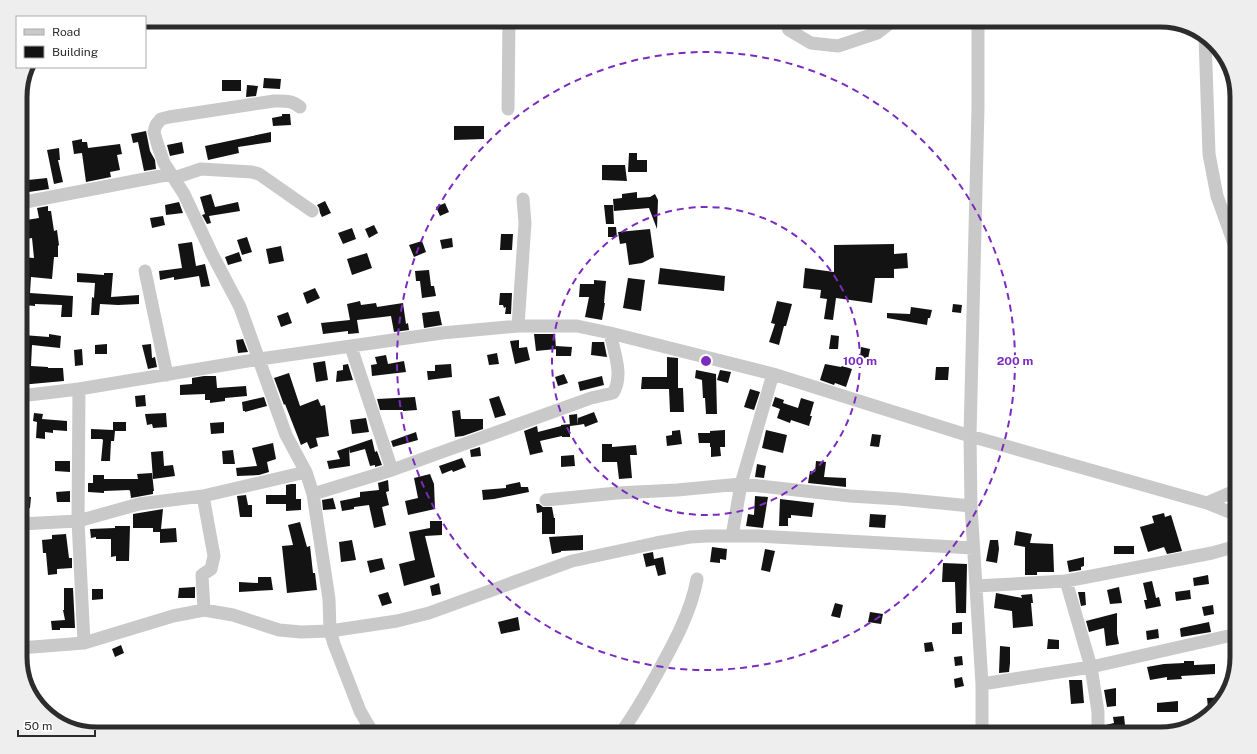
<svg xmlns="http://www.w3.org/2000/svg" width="1257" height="754" font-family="'Public Sans',sans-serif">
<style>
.building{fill:#131313}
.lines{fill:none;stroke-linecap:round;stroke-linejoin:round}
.minor{stroke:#c9c9c9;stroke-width:13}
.ring{fill:none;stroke:#7b2cbf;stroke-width:2;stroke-dasharray:7 5}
.rim{fill:none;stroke:#2c2c2c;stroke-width:5}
.centre{fill:#7b2cbf;stroke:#fff;stroke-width:2}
.ring-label{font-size:12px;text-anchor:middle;font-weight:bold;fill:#7b2cbf;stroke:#fff;stroke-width:4;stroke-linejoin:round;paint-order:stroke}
</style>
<rect width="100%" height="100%" fill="#fff"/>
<path class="building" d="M 264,78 L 281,79 L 280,89 L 263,88 Z
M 222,80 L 241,80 L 241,91 L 222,91 Z
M 247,85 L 258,86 L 256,96 L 246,97 Z
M 282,114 L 290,114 L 291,125 L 273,126 L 272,118 L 282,116 Z
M 454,126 L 484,126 L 484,139 L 454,140 Z
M 146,131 L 150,151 L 155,160 L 156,169 L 144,171 L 138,142 L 133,143 L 131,134 Z
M 271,132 L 271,142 L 238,147 L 239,153 L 208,160 L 205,146 Z
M 82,139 L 82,142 L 87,142 L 88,148 L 120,144 L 122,154 L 117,155 L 120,170 L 110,172 L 111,177 L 86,182 L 82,153 L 74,154 L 72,141 Z
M 182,142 L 184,153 L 170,156 L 167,145 Z
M 59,148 L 60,160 L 58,160 L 63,182 L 54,184 L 47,150 Z
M 629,153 L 637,153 L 637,160 L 647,160 L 647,172 L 628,172 Z
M 602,165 L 625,165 L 627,181 L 602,180 Z
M 47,178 L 49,189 L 29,192 L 28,180 Z
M 637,192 L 637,198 L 650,197 L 655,194 L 658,200 L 657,229 L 649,208 L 614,211 L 613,199 L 622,198 L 622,194 Z
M 211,194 L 215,207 L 238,202 L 240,211 L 209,216 L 211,223 L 207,224 L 202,215 L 205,214 L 200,197 Z
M 325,201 L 331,213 L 322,217 L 320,213 L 319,208 L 317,205 Z
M 179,202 L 183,213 L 166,215 L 165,205 Z
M 445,203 L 449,212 L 440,216 L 436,207 Z
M 604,205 L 613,205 L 614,224 L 606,224 Z
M 48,206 L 48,211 L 51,211 L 54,231 L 57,230 L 59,245 L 58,246 L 58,257 L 54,257 L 52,279 L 31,277 L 30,293 L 73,296 L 72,317 L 61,317 L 62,305 L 35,304 L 35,306 L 24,305 L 24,303 L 20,303 L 20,257 L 34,258 L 32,238 L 20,240 L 20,221 L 39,218 L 37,208 Z
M 163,216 L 165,225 L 152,228 L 150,218 Z
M 374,225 L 378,233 L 369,238 L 365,229 Z
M 608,227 L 616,227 L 617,237 L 608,237 Z
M 352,228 L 356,239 L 343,244 L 338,233 Z
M 650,229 L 654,257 L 642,263 L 629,265 L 626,243 L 620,244 L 618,232 Z
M 501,234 L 513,234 L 512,250 L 500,250 Z
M 247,237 L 252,252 L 242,255 L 237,240 Z
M 452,238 L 453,247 L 442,249 L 440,240 Z
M 422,241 L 426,252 L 414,257 L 409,245 Z
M 192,242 L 196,266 L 205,264 L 210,286 L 201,287 L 199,276 L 174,280 L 174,277 L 160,280 L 159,271 L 182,268 L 178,244 Z
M 894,244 L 894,254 L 907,253 L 908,268 L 894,269 L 894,278 L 875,278 L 872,303 L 836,298 L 833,320 L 824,319 L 827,299 L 820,298 L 821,290 L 803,288 L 805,268 L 834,272 L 834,245 Z
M 281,246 L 284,261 L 269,264 L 266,249 Z
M 239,252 L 242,261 L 228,265 L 225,257 Z
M 367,253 L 372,268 L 352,275 L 347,259 Z
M 660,268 L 725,276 L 724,291 L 658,284 Z
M 429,270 L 431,286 L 434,286 L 436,296 L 422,298 L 420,281 L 416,281 L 415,271 Z
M 77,273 L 104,275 L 104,273 L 113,273 L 111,297 L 139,295 L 139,304 L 118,305 L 100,304 L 99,315 L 91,315 L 92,297 L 94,298 L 95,283 L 77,282 Z
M 628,278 L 645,280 L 641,311 L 623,308 Z
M 594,280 L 606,281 L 604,303 L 605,303 L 602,320 L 585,317 L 589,297 L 579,297 L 580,284 L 594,284 Z
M 315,288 L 320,298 L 307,304 L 303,293 Z
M 500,293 L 512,293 L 511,314 L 505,314 L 506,307 L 504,308 L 503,305 L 499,305 Z
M 360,301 L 361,305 L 376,303 L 377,307 L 403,303 L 406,324 L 408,323 L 409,330 L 394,332 L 391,316 L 357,320 L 359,333 L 348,334 L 348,331 L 323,334 L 321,323 L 350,320 L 347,304 Z
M 777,301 L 792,304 L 786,326 L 784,326 L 779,345 L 769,342 L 775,324 L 771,323 Z
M 953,304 L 962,305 L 961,313 L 952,312 Z
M 911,307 L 932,310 L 930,318 L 928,318 L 927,325 L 887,318 L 887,313 L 910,314 Z
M 439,311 L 442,325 L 424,328 L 422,313 Z
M 288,312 L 292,323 L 281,327 L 277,316 Z
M 20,320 L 29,321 L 28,331 L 20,331 Z
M 49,334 L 61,336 L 60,348 L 32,345 L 31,366 L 48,367 L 48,368 L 63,368 L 64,381 L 20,385 L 20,354 L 22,354 L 23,335 L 49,337 Z
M 534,334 L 555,334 L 556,349 L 536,351 Z
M 831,335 L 839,336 L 838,349 L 829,349 Z
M 243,339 L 248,352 L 238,353 L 236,340 Z
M 519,340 L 519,348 L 527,347 L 530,360 L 515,364 L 510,341 Z
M 592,342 L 604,342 L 607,357 L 591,355 Z
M 107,344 L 107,354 L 95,354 L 95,345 Z
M 151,344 L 152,358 L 155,357 L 157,367 L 148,369 L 142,345 Z
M 556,346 L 572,347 L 571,356 L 556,356 Z
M 861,347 L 870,349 L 868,359 L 860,357 Z
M 82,349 L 83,365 L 75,366 L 74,350 Z
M 497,353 L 499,364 L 489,365 L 487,355 Z
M 386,355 L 388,364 L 404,361 L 406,372 L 372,376 L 371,365 L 377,364 L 375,357 Z
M 667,357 L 678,358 L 678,388 L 683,388 L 684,412 L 670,412 L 669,389 L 641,389 L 642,377 L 667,377 Z
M 325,361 L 328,380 L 316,382 L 313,363 Z
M 348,364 L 353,380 L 336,382 L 337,371 L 343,370 L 343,365 Z
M 451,364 L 452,377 L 428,380 L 427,371 L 435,371 L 435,365 Z
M 825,364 L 841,367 L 842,366 L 852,369 L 846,387 L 835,383 L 834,385 L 820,380 Z
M 936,367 L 949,367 L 948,380 L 935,380 Z
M 696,370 L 716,374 L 717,414 L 706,414 L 705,398 L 703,398 L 702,380 L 695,378 Z
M 720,370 L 731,372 L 728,383 L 717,380 Z
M 289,373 L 300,406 L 318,399 L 321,406 L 325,405 L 329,436 L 316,438 L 318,446 L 310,449 L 307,442 L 301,445 L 285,404 L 284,405 L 274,378 Z
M 564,374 L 568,383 L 558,386 L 555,377 Z
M 204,376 L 216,376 L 217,388 L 246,386 L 247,396 L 225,398 L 225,401 L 210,403 L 210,400 L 205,400 L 205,394 L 180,395 L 180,385 L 192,384 L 192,378 Z
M 602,376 L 604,385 L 580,391 L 578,382 Z
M 750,389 L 760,392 L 754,410 L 744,407 Z
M 145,395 L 146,406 L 136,407 L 135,396 Z
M 499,396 L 506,415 L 495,418 L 489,399 Z
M 264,397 L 267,406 L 245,412 L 245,411 L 243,411 L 242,402 Z
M 415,397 L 417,410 L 403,411 L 403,410 L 380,410 L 377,399 Z
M 775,397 L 784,400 L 783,403 L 798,408 L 801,398 L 814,402 L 810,416 L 812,416 L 809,426 L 791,420 L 790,423 L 777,418 L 780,409 L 772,406 Z
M 460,410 L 461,419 L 483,419 L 483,429 L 463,436 L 455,437 L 452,411 Z
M 594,412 L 598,422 L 585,427 L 584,424 L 578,425 L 578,418 Z
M 34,413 L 43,414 L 42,419 L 67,421 L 67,431 L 53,430 L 53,433 L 45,432 L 45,439 L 36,438 L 37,422 L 33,421 Z
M 166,413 L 167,427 L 153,428 L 152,424 L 147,425 L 145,414 Z
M 577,414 L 578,425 L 570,426 L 569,415 Z
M 366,418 L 369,432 L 352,434 L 350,420 Z
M 113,422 L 126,422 L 126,431 L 115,431 L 114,441 L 111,441 L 110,461 L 101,461 L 103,440 L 102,439 L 91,439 L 91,429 L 113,430 Z
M 224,422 L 224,433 L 211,434 L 210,423 Z
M 570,424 L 570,437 L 562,437 L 562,436 L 540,441 L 543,452 L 530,455 L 524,431 L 537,426 L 538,432 L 561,426 L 561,425 Z
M 680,430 L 682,444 L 667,446 L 666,436 L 672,435 L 672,431 Z
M 725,430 L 725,447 L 720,447 L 721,456 L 711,457 L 711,447 L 710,447 L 710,443 L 699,443 L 698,433 L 710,433 L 710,431 Z
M 766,430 L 787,435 L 783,453 L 762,448 Z
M 416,432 L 418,440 L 393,447 L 391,441 Z
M 872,434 L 881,435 L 879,447 L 870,446 Z
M 372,439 L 375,452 L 377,451 L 382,465 L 375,467 L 375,465 L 370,466 L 365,449 L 350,453 L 349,448 L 350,466 L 329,469 L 327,461 L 340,459 L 337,451 Z
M 273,443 L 276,459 L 267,462 L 269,472 L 259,475 L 237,476 L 236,468 L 257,466 L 252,448 Z
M 602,444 L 612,444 L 612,447 L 636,445 L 637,455 L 630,455 L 632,478 L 619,479 L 617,462 L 602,462 Z
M 480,447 L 481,456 L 471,457 L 470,450 Z
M 233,450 L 235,464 L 223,464 L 222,451 Z
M 163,451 L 164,466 L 173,465 L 175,476 L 153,479 L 151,452 Z
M 574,455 L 575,466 L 561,467 L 561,456 Z
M 462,458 L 466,467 L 453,472 L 452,470 L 442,474 L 439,466 Z
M 55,461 L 70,461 L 70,472 L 55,471 Z
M 816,461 L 826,462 L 824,477 L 846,478 L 846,487 L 808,483 L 810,471 L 815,472 Z
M 757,464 L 766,466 L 764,478 L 755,477 Z
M 152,473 L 154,491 L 153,491 L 153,494 L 131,498 L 130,491 L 129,490 L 104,491 L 104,493 L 88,492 L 88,483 L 93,483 L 93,475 L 104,475 L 104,479 L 138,479 L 137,474 Z
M 430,474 L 434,484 L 435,509 L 408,515 L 405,501 L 418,498 L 414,478 Z
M 388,480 L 389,491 L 386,492 L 389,505 L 382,507 L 386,525 L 374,528 L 369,505 L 354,507 L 354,509 L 342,511 L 340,501 L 360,497 L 360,492 L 379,490 L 378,483 Z
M 520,482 L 521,487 L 528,487 L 529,492 L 494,499 L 483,500 L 482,490 L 506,488 L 506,485 Z
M 291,484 L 296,484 L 296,499 L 301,499 L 301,510 L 286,511 L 286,504 L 266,504 L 266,495 L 286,495 L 286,485 Z
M 70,491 L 70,502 L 57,502 L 56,492 Z
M 246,495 L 248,505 L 252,505 L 252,517 L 240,517 L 237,496 Z
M 20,496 L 31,497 L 30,508 L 20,507 Z
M 755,496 L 768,497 L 763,528 L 746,526 L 748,514 L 754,515 Z
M 333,498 L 336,509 L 323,510 L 322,500 Z
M 780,499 L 814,503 L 812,517 L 791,515 L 791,518 L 788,518 L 788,526 L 779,526 Z
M 536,504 L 539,504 L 543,507 L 552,507 L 554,518 L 555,518 L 555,534 L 542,534 L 542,512 L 537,513 Z
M 163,509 L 161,529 L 176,528 L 177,542 L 160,543 L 160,532 L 153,532 L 153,528 L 133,528 L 133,514 Z
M 1164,513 L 1165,517 L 1171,515 L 1182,551 L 1167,554 L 1164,547 L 1148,552 L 1140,527 L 1154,523 L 1152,516 Z
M 870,514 L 886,515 L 885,528 L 869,527 Z
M 430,521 L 442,521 L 442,535 L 425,536 L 435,577 L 404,586 L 399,564 L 415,560 L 409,532 L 430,528 Z
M 300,522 L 307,547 L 310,546 L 313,573 L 315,573 L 317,590 L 287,593 L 282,546 L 293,545 L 288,525 Z
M 115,526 L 130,526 L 129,561 L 116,561 L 116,556 L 111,557 L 111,539 L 96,539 L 96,537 L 91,538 L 90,529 L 115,528 Z
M 1016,531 L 1032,534 L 1030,543 L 1053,544 L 1054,572 L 1037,572 L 1037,575 L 1025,575 L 1025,547 L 1014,545 Z
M 66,534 L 69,558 L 72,558 L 72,568 L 57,569 L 57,574 L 48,575 L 46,553 L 43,553 L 42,540 L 52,539 L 52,535 Z
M 583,535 L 583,550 L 561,551 L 561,552 L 552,554 L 549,537 Z
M 352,540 L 356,560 L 341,562 L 339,542 Z
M 990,540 L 998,540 L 999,549 L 997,563 L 986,561 Z
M 1114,546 L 1134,546 L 1134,554 L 1114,554 Z
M 712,547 L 727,549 L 726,560 L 720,559 L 720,563 L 710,562 Z
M 765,549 L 775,551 L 770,572 L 761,570 Z
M 653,552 L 654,559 L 663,557 L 666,574 L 658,576 L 655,565 L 646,567 L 643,554 Z
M 1084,557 L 1084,566 L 1081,567 L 1081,570 L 1069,572 L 1067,561 Z
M 382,558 L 385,569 L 370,573 L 367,561 Z
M 943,563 L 967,564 L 966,613 L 956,613 L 955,582 L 942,582 Z
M 1208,575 L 1209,584 L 1194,586 L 1193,578 Z
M 258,577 L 271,577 L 273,590 L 239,592 L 239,582 L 258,583 Z
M 1152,581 L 1156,598 L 1159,597 L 1161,606 L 1146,609 L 1144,600 L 1147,600 L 1143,583 Z
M 439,583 L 441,594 L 432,596 L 430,586 Z
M 195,587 L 195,598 L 178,598 L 179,588 Z
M 1119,587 L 1122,603 L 1110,604 L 1107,590 Z
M 64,588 L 73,588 L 75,628 L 60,628 L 60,630 L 52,630 L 51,621 L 65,620 L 63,610 L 64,610 Z
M 92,589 L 103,589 L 103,599 L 92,600 Z
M 1190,590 L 1191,599 L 1176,601 L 1175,592 Z
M 388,592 L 392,603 L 382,606 L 378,595 Z
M 1078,592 L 1085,592 L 1086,605 L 1081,606 Z
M 996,593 L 1022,598 L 1021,595 L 1032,594 L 1033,603 L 1031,603 L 1033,626 L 1013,628 L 1012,611 L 994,608 Z
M 835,603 L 843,605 L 840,618 L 831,616 Z
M 1213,605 L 1214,614 L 1204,616 L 1202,607 Z
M 870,612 L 883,614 L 881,624 L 868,622 Z
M 1117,613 L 1117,634 L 1119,644 L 1106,646 L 1104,628 L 1089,632 L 1086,621 Z
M 518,617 L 520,630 L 501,634 L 498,622 Z
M 962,622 L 962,634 L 952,634 L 952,623 Z
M 1209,622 L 1211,632 L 1181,637 L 1180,629 L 1181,628 Z
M 1158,629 L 1159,638 L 1147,640 L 1146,631 Z
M 1048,639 L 1059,640 L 1059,649 L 1047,649 Z
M 932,642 L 934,651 L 925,652 L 924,643 Z
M 121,645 L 124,653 L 115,657 L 112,649 Z
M 1000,646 L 1010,647 L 1010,663 L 1009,672 L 999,673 Z
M 962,656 L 963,665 L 955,666 L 954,657 Z
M 1184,661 L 1194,661 L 1194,665 L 1215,664 L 1215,674 L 1181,676 L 1182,679 L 1167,680 L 1167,677 L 1150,680 L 1147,667 L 1164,664 L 1184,663 Z
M 962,677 L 964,686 L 955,688 L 954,679 Z
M 1069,680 L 1082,680 L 1084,703 L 1071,704 Z
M 1116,688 L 1116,706 L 1107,707 L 1104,690 Z
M 1225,697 L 1214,708 L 1208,708 L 1207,698 Z
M 1178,701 L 1178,712 L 1157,712 L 1157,703 Z
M 1124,716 L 1126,734 L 1115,734 L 1115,732 L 1106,734 L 1106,725 L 1114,723 L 1113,717 Z
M 1090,725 L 1090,734 L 1060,734 L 1060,728 Z"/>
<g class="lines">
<path class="minor" d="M 785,20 L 789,30 L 811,43 L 838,46 L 877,33 L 894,20
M 1205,37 L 1209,154 L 1217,196 L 1237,252
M 300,107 C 292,100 284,101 274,101 L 169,117 L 161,119 L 156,125 L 154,132 L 158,146 L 164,163 L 184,194 L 212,254 L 240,307 L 286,435 L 306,472 L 313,494 L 329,599 L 330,631 L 334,644 L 360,711 L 371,730 L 375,734
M 508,109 L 509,20
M 174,178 L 201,169 L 252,172 L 259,174 L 312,211
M 20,203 L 171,174
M 145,271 L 167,375
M 518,326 L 525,223 L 523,199
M 351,347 L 392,470
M 79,389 L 78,521 L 84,643
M 20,396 L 79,389 L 260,359 L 442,333 L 518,326 L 577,326 L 610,333 L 773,374 L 970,436 L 1207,503 L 1237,490
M 313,494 L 392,470 L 591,398 L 613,393 C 624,376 614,352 610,333
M 203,496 L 214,556 L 211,569 L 202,575 L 204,610
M 546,500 L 617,493 L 677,490 L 741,484 L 850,496 L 899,499 L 971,506 L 970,436 L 978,107 L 978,20
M 1207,503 L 1237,515
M 971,506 L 982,684 L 982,734
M 20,524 L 78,521 L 139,504 L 203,496 L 306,472
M 732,536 L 741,484 L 773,374
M 1066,581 L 1091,667 L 1098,712 L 1098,734
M 976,586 L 1066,581 L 1212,553 L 1237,546
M 20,648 L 84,643 L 173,616 L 204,610 L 233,615 L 279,630 L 301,632 L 330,631 L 397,621 L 429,613 L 572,561 L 656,543 L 690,537 L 708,536 L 759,536 L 973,548
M 982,684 L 1091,667 L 1237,634
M 620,734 C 635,714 646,694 658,672 C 674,643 691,612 697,579"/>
</g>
<g class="ring">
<circle cx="706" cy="361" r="154"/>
<circle cx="706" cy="361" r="309"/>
</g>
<path d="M0 0H1257V754H0ZM97 27H1160A70 70 0 0 1 1230 97V657A70 70 0 0 1 1160 727H97A70 70 0 0 1 27 657V97A70 70 0 0 1 97 27Z" fill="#eee" fill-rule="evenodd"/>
<path class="rim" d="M97 27H1160A70 70 0 0 1 1230 97V657A70 70 0 0 1 1160 727H97A70 70 0 0 1 27 657V97A70 70 0 0 1 97 27Z"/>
<circle cx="706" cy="361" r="6" class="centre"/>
<g class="ring-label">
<text x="860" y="365">100 m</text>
<text x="1015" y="365">200 m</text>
</g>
<rect x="16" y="16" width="130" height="52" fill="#ffffff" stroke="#ababab"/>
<rect x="24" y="29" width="20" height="6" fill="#c9c9c9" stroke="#ababab"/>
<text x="52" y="36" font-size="12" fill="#2c2c2c">Road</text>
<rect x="24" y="46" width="20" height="12" fill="#131313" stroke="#ababab"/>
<text x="52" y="56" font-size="12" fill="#2c2c2c">Building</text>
<path d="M18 730v6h77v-6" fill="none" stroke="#2c2c2c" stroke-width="2"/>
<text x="24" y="730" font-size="12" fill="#2c2c2c" stroke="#ffffff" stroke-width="3" paint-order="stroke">50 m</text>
</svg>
